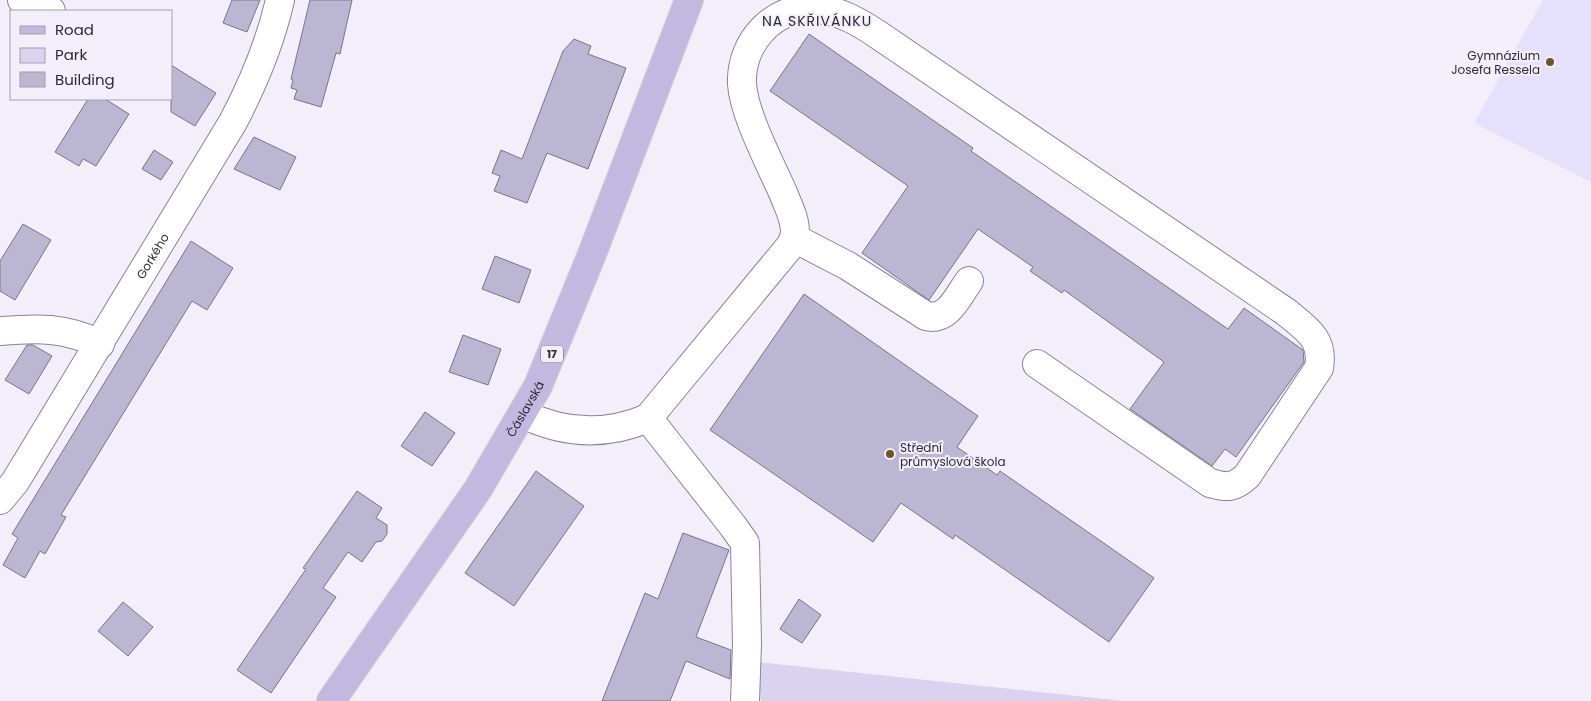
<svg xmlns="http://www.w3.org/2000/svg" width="1591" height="701" font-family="Poppins,sans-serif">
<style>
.built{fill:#e5e0fc}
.green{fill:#d9d3ef}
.building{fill:#bbb6d1;stroke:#79748c}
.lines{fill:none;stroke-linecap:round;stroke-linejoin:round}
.minor-casing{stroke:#88839b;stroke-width:30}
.major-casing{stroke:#d1d0d2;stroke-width:30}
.minor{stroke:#fff;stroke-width:28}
.major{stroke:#c3b9e0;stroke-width:28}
.poi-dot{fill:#6c5626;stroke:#f2effb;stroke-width:2}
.labels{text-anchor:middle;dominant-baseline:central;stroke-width:4;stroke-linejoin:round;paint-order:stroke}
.shield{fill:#f2effb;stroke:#676570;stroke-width:1}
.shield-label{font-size:11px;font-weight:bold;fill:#2c2a34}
.poi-label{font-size:12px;fill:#2c2a34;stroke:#f2effb;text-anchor:end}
.street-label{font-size:12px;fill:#2c2a34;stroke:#f2effb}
.neighbourhood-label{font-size:14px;letter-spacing:1px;fill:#2c2a34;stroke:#f2effb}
</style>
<rect width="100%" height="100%" fill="#f2effb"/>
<path class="built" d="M 1543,0 L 1591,0 L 1591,182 L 1474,123 Z"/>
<path class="green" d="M 757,662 L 1124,701 L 761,701 Z"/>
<path class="building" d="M 232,0 L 260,0 L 247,32 L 223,23 Z
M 310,0 L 352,0 L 340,54 L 336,53 L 321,107 L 294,99 L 297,90 L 291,88 L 293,80 L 291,79 Z
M 809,34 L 973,148 L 971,151 L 1228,329 L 1244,308 L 1303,350 L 1304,362 L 1236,457 L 1225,449 L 1212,466 L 1130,409 L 1164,362 L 1064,290 L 1062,293 L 1030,271 L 1033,267 L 978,229 L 929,300 L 862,253 L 908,186 L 770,91 Z
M 574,39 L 591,46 L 588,54 L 626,68 L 588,169 L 547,153 L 527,203 L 494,191 L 500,176 L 492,173 L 501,150 L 522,159 L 563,51 Z
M 171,65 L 216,93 L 195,126 L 171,112 Z
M 88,99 L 105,99 L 129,114 L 96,166 L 83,159 L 79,166 L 55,152 Z
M 254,137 L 296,157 L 280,190 L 234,169 Z
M 154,150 L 173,162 L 161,180 L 142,169 Z
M 23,224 L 51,240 L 15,300 L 0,291 L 0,261 Z
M 191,241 L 233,268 L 207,310 L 192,301 L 61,515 L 66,517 L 45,554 L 40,551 L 25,578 L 3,565 L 18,538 L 12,534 Z
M 495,256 L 531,270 L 519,303 L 482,289 Z
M 804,294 L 978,416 L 957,447 L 997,475 L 1000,471 L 1154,578 L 1109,642 L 955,535 L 953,539 L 901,503 L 873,542 L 710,430 Z
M 463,335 L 501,349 L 488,385 L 449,372 Z
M 27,345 L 33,345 L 52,356 L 29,394 L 5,380 Z
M 425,412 L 455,433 L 432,466 L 401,446 Z
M 536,471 L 584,506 L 514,606 L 465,573 Z
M 357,491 L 382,508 L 376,518 L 387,525 L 387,534 L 382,541 L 376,542 L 362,562 L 348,552 L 323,588 L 336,597 L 271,693 L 237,670 L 306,569 L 303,568 Z
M 683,533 L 729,550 L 696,637 L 731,650 L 730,679 L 686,661 L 670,701 L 602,701 L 645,593 L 658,599 Z
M 799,599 L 821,615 L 802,643 L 780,629 Z
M 123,602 L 153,627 L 128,656 L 98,631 Z"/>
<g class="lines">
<defs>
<g id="minor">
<path d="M 22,0 L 51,11"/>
<path d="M 794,238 L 848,266 L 926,316 C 948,322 958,296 969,281"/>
<path d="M 0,331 C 38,328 64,327 100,344"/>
<path d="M 523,414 C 564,434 606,436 648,418 L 733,526 L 745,543 L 747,644 L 745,701"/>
<path d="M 648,418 L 791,245 C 793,241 795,236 795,231 C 795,218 788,206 784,195 C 771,165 744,115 742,84 C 740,42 775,4 818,9 C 840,11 859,22 877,34 L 1286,312 C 1307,329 1324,339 1319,368 L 1247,476 C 1234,488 1227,488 1210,483 L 1037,364"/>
<path id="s1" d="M 0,500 L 15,482 L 233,122 C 254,82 270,44 280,0"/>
</g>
<g id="major">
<path id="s2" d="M 331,701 L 478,489 L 538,386 L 592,254 L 689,0"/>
</g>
</defs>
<use href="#minor" class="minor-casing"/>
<use href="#major" class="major-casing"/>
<use href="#minor" class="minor"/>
<use href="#major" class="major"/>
</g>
<g class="poi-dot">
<circle cx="1550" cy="62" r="5"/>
<circle cx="890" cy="454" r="5"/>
</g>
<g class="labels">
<rect class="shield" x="541" y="345.5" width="22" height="17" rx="4"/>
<g class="shield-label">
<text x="552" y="354">17</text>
</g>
<g class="poi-label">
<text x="1540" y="55">Gymnázium<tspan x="1540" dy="14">Josefa Ressela</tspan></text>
<text x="900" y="447" text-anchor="start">Střední<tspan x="900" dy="14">průmyslová škola</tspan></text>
</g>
<g class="street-label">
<text stroke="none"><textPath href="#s1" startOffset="288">Gorkého</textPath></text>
<text stroke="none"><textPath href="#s2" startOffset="351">Čáslavská</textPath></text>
</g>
<g class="neighbourhood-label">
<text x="817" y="21">NA SKŘIVÁNKU</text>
</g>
</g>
<rect x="10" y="10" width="162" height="90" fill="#f2effb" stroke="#a3a0ab"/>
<rect x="20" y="26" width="25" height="8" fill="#c3b9e0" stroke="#a3a0ab"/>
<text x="55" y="35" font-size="15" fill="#2c2a34">Road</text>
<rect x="20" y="48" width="25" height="15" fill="#d9d3ef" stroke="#a3a0ab"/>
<text x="55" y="60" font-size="15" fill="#2c2a34">Park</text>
<rect x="20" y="72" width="25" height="15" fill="#bbb6d1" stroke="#a3a0ab"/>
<text x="55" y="85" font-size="15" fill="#2c2a34">Building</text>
</svg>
